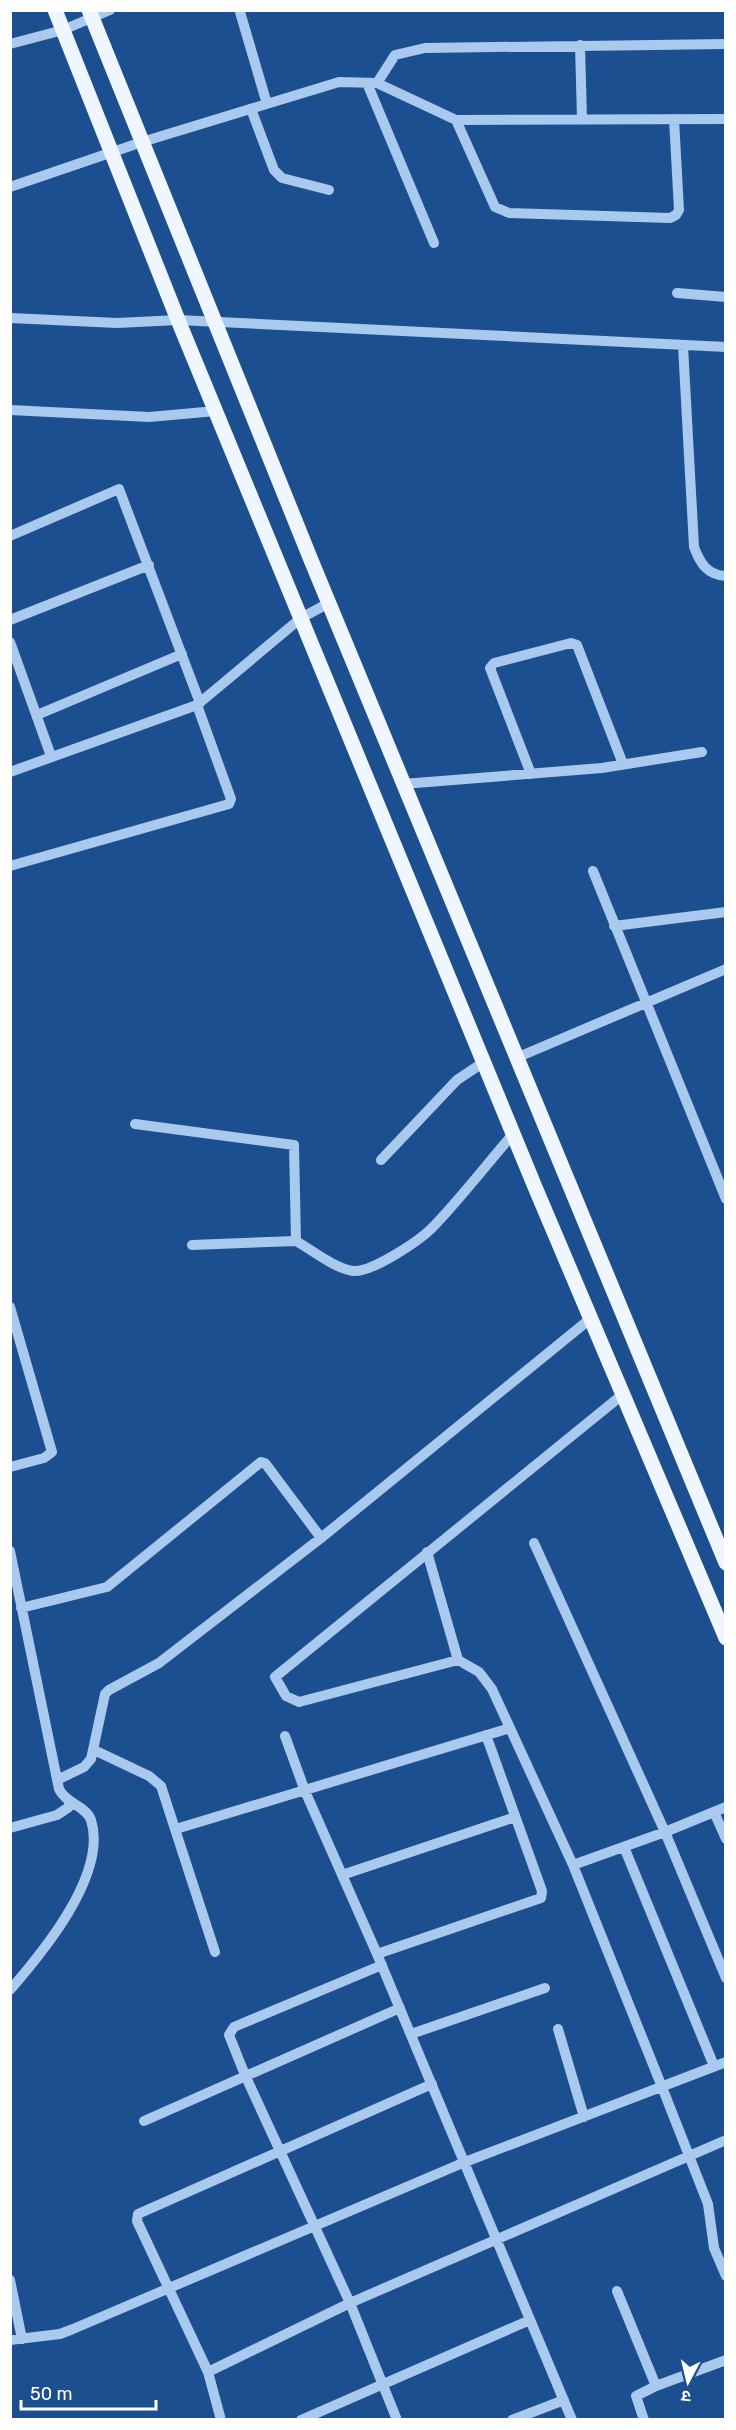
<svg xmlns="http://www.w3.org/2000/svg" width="736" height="2430" font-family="Rubik,'Noto Sans Devanagari',sans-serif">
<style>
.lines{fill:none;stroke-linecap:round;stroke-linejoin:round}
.minor{stroke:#a9c9ee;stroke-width:10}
.major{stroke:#f0f6ff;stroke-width:15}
</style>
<rect width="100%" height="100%" fill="#1b4f8f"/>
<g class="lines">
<path class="minor" d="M 240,12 L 267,104
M 10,44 L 63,30 L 110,10
M 580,45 L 582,119
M 367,83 L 434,243
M 377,83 L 395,55 L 425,48 L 726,44
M 251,109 L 274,170 L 282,178 L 329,190
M 456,120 L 495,207 L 509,213 L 670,218 L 676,215 L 679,210 L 674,119
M 10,187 L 142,142 L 339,82 L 377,83 L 456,120 L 726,119
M 677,293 L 726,297
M 10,318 L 117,323 L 178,320 L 726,347
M 683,346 L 694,547 C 700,563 707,575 726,576
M 10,410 L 149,417 L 216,411
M 10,536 L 119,489 L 200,703
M 10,620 L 149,565
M 10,642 L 51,756
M 37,715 L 182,654
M 10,772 L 197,705 L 301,618 L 329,603
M 531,774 L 490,668 L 494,663 L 571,643 L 577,645 L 623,764
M 403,784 L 602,768 L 702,752
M 10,866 L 229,804 L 231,799 L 197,705
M 593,871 L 726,1199
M 614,926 L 726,912
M 516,1058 L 726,969
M 135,1124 L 294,1145 L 296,1241 C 312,1250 334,1268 353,1271 C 371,1273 419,1241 432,1228 C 461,1198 486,1165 513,1134
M 381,1160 L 457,1080 L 484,1062
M 192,1245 L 296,1241
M 10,1307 L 52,1452 L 44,1458 L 10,1467
M 622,1395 L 275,1677 L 286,1696 L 299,1702 L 458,1660 L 479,1672 L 492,1689 L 573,1865 L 662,2087 L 708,2204 L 714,2248 L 726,2276
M 534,1543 L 665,1832 L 726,1978
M 10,1551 L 59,1789 C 65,1803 86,1806 91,1820 C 108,1874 43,1952 10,1990
M 427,1552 L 458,1660
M 21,1608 L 107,1587 L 261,1462 L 265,1463 L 321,1538
M 285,1736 L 305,1791 L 377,1954 L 572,2420
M 94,1750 L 149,1776 L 161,1786 L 215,1952
M 57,1780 L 84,1767 L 91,1759 L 105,1694 L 109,1690 L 159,1663 L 321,1538 L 590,1319
M 714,1812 L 726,1839
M 10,1828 L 57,1815 L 69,1807 L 69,1801
M 176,1829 L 510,1728
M 624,1847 L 714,2066
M 573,1865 L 665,1832 L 726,1807
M 342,1875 L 515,1817
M 377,1954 L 541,1898 L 542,1891 L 486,1735
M 382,1965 L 234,2027 L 229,2035 L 245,2075 L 350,2303 L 397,2420
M 558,2029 L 584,2117
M 411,2034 L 545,1988
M 144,2121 L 400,2008
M 10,2280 L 22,2339
M 617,2291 L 656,2386 L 726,2360
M 10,2340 L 60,2334 L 73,2329 L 465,2162 L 726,2062
M 208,2372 L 350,2303 L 726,2140
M 221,2420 L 208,2372 L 137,2221 L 138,2214 L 432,2084
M 301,2420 L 530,2320
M 512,2420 L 564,2400
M 644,2420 L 636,2396 L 656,2386"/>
<path class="major" d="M 55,10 L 178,320 L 535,1187 L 726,1638
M 89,10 L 311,560 L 726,1563"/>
</g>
<rect width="736" height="2430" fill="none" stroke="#ffffff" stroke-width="24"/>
<g transform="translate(688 2382) rotate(187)" stroke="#1b4f8f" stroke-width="4.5" paint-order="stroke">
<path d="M0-4.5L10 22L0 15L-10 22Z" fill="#ffffff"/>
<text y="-9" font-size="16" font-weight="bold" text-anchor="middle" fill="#ffffff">उ</text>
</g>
<path d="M21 2400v9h135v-9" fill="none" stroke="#ffffff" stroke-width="3"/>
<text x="30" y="2400" font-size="18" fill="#ffffff" stroke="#1b4f8f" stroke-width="4.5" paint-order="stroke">50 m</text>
</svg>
